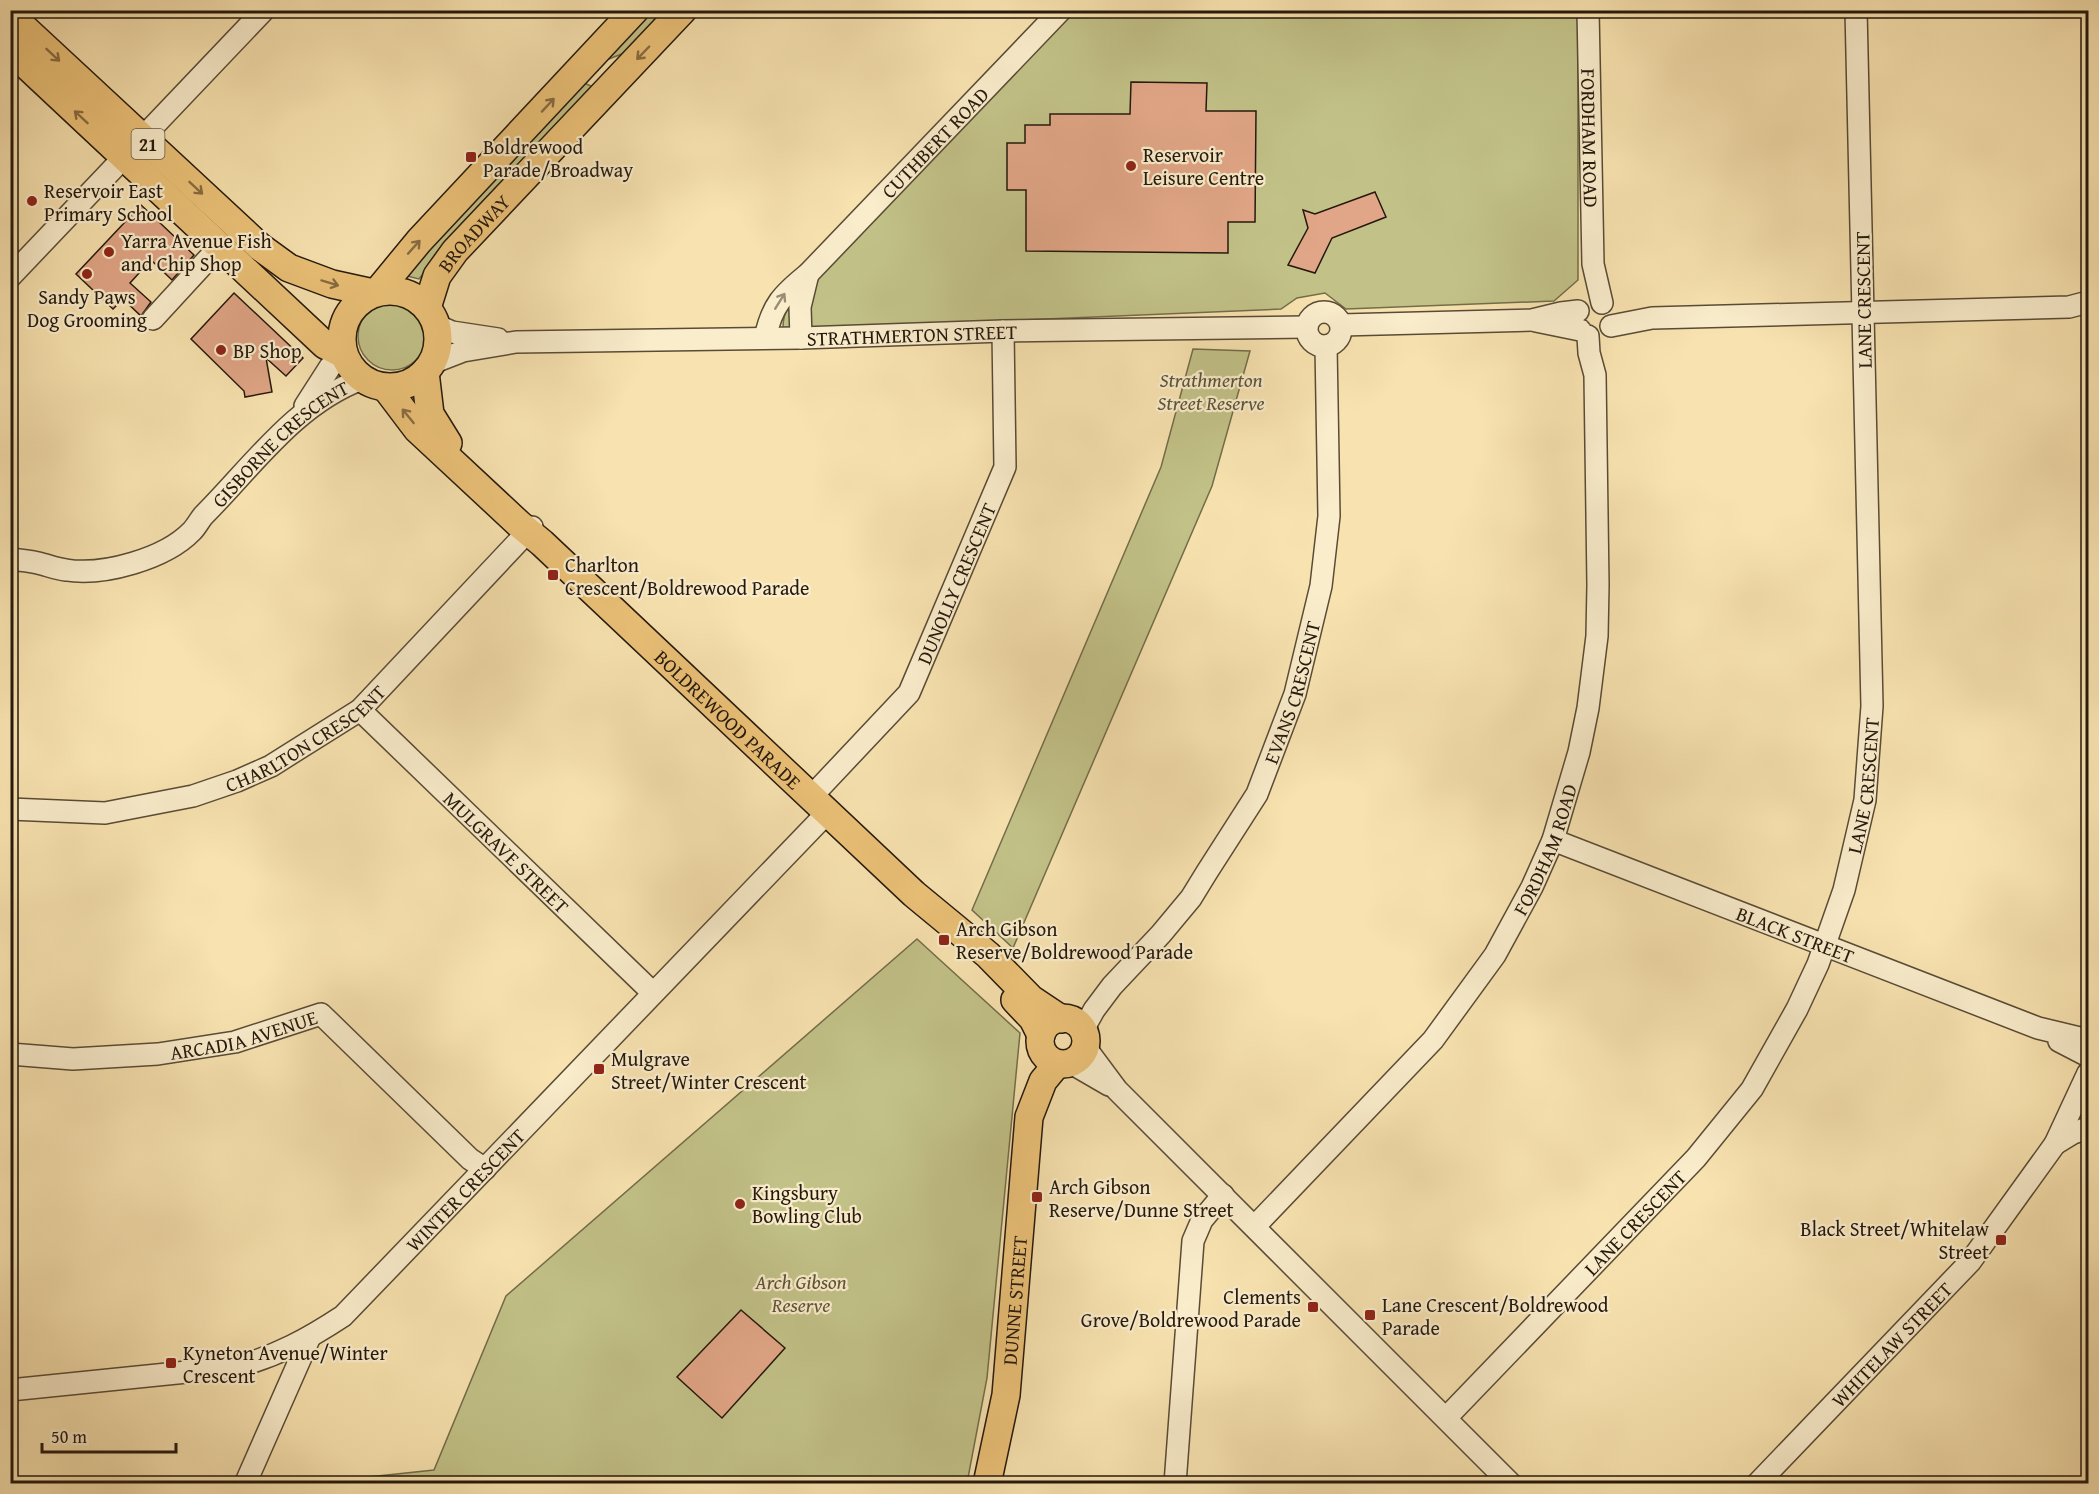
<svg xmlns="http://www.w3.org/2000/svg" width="2099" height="1494" font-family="'Gentium Book Plus',serif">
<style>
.green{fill:#c2c288;stroke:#736d4a;stroke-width:1.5}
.building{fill:#e1a687;stroke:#24180d;stroke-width:1.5}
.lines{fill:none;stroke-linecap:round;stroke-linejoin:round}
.minor-casing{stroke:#594b36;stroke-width:24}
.major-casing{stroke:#24180d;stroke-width:30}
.minor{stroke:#faedcc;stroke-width:21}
.major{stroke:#ecc278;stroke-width:27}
.oneway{stroke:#886d42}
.oneway2{stroke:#9a8d76}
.poi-dot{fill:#8f2418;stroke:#faedcc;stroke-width:2}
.labels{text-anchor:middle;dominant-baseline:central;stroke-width:4.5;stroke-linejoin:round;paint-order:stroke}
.shield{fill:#faedcc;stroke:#645846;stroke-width:1.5}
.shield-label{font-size:18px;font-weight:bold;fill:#24180d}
.street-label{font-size:20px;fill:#24180d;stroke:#faedcc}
.poi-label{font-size:20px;fill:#24180d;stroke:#faedcc;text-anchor:start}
.park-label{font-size:20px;font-style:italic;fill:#5b5438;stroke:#faedcc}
</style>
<rect width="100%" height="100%" fill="#f8e3b0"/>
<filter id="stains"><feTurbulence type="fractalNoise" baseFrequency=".00333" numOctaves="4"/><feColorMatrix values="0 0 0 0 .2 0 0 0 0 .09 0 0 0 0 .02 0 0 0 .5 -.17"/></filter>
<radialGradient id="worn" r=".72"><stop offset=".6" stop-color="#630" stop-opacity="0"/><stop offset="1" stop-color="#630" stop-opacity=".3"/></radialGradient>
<path class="green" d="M 650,11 L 668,11 L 627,52 L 601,62 Z
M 1071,11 L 1578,11 L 1578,280 L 1554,301 L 1346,309 L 1325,293 L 1297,298 L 1281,309 L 783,330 C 782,308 795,296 808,280 Z
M 584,83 L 598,89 L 449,242 L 419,279 L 403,275 Z
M358 336a34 34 0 1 1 68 0a34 34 0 1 1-68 0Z
M 1193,349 L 1250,351 L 1212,486 L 1013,948 L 972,910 L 1161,467 Z
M 917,939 L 1020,1033 L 987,1378 L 967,1483 L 302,1484 L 434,1470 L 506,1296 Z"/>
<path class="building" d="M 1131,82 L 1207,83 L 1206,111 L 1256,111 L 1255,222 L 1228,222 L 1228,253 L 1026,251 L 1026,190 L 1007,190 L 1007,143 L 1025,143 L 1025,125 L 1050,125 L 1050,114 L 1130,114 Z
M 1375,192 L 1386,217 L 1332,238 L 1315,273 L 1288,265 L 1308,228 L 1303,210 L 1315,214 Z
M 141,205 L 194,255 L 172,280 L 151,260 L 130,283 L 151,302 L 141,316 L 123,299 L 113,309 L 76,274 Z
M 234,293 L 303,358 L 286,376 L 266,358 L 272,392 L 245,397 L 244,391 L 191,339 Z
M 741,1310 L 785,1348 L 722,1418 L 677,1377 Z"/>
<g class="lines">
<defs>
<g id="minor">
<path id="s1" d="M 1588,10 L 1593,264 L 1602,303"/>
<path d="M 10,277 L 264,10"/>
<circle cx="1324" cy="329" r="17"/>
<path d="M 153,319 L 221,245"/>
<path d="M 1536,321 L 1580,330"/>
<path d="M 436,325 L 452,332 L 498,339"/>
<path d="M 1341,325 L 1532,320 L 1561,313 L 1578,311"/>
<path d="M 1611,326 L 1652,318 L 2069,307 L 2088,302"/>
<path id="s2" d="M 765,338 C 772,305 783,294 808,274 L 1061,10"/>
<path d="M 801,338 L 800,307 L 808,274"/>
<path id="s3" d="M 432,363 L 463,351 L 516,342 L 801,338 L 1003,331 L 1307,327"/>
<path d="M 305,406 L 330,367 L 344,354"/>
<path id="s4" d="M 10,559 C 20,560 29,561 38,563 C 47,565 56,569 66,570 C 103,576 165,559 192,531 C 196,527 199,521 203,516 C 252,467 295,404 362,379"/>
<path id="s5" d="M 360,710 L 653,993"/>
<path id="s6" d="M 811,797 L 909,693 L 1005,467 L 1003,331"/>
<path id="s7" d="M 10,809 L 105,813 L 193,796 L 237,781 L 271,766 L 360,710 L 532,527"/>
<path id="s8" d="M 1553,840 L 2038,1028 L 2088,1040"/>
<path id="s9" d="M 1083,1030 L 1094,1010 L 1112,986 L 1161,934 L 1191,898 L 1207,872 L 1257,794 L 1295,694 L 1321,586 L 1329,516 L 1326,346"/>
<path d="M 2059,1041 L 2088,1056"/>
<path d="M 1085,1047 L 1117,1090 L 1511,1484"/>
<path id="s10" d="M 10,1054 L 73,1059 L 158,1054 L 235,1042 L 321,1014 L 470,1159 L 485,1169"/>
<path d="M 1071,1063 L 1109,1085"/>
<path d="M 2055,1144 L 2073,1133 L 2088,1128"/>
<path id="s11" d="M 1255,1226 L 1433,1040 L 1495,955 L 1532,887 L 1553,840 L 1579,752 L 1588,708 L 1597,636 L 1598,585 L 1595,375 L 1589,353 L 1588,336"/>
<path id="s12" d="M 10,1390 L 236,1367 C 277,1356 308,1339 343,1316 L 827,813"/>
<path id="s13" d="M 1446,1418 L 1696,1158 L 1752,1089 L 1797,1009 L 1818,964 L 1844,890 L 1865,800 L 1872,706 L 1856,10"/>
<path d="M 246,1482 L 309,1339"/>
<path d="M 1175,1484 L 1193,1241 L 1202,1220 L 1223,1195"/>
<path id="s14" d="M 1757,1484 L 1970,1262 L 2055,1144 L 2088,1073"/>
</g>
<g id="major">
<path d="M 10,15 L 260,247 L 289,268 L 332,284 L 373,293"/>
<path d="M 10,50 L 325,345 L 343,354"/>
<circle cx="390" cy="339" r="48"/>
<path d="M 377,292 L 419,241 L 635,10"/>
<path id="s15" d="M 427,308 L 437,276 L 455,251 L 683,10"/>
<path d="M 425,372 L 430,414 L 448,443"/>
<path id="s16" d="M 386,388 L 417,429 L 519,524 L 542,543 L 914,894 L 988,955 L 1031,999 L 1061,1019"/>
<path d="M 1015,1000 L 1033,1019 L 1041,1035"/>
<circle cx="1063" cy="1041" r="23"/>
<path id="s17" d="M 987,1484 L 1006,1395 L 1029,1117 L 1043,1081 L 1057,1064"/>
</g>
</defs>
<use href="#minor" class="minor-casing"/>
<use href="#major" class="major-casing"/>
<use href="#minor" class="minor"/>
<use href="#major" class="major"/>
</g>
<defs><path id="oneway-shaft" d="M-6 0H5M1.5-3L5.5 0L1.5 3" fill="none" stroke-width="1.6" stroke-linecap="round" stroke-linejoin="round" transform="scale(1.5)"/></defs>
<g class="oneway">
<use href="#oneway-shaft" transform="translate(643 53) rotate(134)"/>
<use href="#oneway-shaft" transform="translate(53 55) rotate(43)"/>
<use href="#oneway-shaft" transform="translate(548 105) rotate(-47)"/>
<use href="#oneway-shaft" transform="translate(81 117) rotate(-137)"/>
<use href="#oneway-shaft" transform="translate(196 188) rotate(43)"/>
<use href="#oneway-shaft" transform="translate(414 247) rotate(-48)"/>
<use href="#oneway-shaft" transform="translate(330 283) rotate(17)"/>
<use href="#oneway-shaft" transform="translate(408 416) rotate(-129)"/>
</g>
<use class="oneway2" href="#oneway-shaft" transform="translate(780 301) rotate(-58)"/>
<g class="poi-dot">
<rect x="465" y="151" width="12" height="12" rx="3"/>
<circle cx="1131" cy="166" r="6"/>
<circle cx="32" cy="201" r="6"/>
<circle cx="109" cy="252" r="6"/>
<circle cx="87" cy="274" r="6"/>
<circle cx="221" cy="350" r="6"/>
<rect x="547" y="569" width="12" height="12" rx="3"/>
<rect x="938" y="934" width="12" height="12" rx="3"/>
<rect x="593" y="1063" width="12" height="12" rx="3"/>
<rect x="1031" y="1191" width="12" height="12" rx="3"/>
<circle cx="740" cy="1204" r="6"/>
<rect x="1995" y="1234" width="12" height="12" rx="3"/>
<rect x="1307" y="1301" width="12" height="12" rx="3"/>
<rect x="1364" y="1309" width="12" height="12" rx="3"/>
<rect x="165" y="1357" width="12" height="12" rx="3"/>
</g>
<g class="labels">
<rect class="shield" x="131.5" y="129" width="33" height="30" rx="4.5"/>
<g class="shield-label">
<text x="148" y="144">21</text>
</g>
<g class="street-label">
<text stroke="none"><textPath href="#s1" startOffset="128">FORDHAM ROAD</textPath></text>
<text stroke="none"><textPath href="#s2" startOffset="262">CUTHBERT ROAD</textPath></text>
<text stroke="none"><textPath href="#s15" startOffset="90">BROADWAY</textPath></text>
<text transform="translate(1863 300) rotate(-91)">LANE CRESCENT</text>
<text stroke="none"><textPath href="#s3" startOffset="483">STRATHMERTON STREET</textPath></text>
<text stroke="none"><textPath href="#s4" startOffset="318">GISBORNE CRESCENT</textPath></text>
<text stroke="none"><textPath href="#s6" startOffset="262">DUNOLLY CRESCENT</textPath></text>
<text stroke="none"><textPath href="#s9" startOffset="402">EVANS CRESCENT</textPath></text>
<text stroke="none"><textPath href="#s16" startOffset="477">BOLDREWOOD PARADE</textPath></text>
<text stroke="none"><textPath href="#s7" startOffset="312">CHARLTON CRESCENT</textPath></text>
<text stroke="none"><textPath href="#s13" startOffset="776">LANE CRESCENT</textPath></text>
<text stroke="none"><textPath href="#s11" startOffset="480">FORDHAM ROAD</textPath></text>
<text stroke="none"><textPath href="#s5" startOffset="204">MULGRAVE STREET</textPath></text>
<text stroke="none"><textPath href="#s8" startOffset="260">BLACK STREET</textPath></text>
<text stroke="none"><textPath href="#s10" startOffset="236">ARCADIA AVENUE</textPath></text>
<text stroke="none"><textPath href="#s12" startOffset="522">WINTER CRESCENT</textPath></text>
<text stroke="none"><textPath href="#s13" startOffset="272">LANE CRESCENT</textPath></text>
<text stroke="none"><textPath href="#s17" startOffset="186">DUNNE STREET</textPath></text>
<text stroke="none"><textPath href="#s14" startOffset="194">WHITELAW STREET</textPath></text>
</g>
<g class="poi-label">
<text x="483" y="146">Boldrewood<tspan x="483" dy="23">Parade/Broadway</tspan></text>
<text x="1143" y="154">Reservoir<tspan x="1143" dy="23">Leisure Centre</tspan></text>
<text x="44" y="190">Reservoir East<tspan x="44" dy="23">Primary School</tspan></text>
<text x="121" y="240">Yarra Avenue Fish<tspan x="121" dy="23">and Chip Shop</tspan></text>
<text x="87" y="296" text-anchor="middle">Sandy Paws<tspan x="87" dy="23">Dog Grooming</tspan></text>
<text x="233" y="350">BP Shop</text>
<text x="565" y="564">Charlton<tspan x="565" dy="23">Crescent/Boldrewood Parade</tspan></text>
<text x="956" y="928">Arch Gibson<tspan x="956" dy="23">Reserve/Boldrewood Parade</tspan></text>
<text x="611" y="1058">Mulgrave<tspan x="611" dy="23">Street/Winter Crescent</tspan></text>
<text x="1049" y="1186">Arch Gibson<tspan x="1049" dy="23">Reserve/Dunne Street</tspan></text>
<text x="752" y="1192">Kingsbury<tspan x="752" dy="23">Bowling Club</tspan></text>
<text x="1989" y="1228" text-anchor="end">Black Street/Whitelaw<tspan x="1989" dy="23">Street</tspan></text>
<text x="1301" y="1296" text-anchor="end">Clements<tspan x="1301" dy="23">Grove/Boldrewood Parade</tspan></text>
<text x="1382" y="1304">Lane Crescent/Boldrewood<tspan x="1382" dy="23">Parade</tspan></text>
<text x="183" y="1352">Kyneton Avenue/Winter<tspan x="183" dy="23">Crescent</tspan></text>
</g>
<g class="park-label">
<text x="1211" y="379">Strathmerton<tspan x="1211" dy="23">Street Reserve</tspan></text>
<text x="801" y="1281">Arch Gibson<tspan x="801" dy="23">Reserve</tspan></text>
</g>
</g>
<rect width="2099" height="1494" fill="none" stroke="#f8e3b0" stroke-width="36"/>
<rect x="12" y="12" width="2075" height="1470" fill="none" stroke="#24180d" stroke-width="3"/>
<rect x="18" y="18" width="2063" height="1458" fill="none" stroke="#24180d" stroke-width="1.5"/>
<path d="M42 1443v9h134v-9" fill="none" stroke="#24180d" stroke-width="3"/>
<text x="51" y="1443" font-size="18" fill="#24180d" stroke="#faedcc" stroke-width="4.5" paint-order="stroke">50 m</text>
<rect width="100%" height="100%" filter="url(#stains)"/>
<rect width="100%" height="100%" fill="url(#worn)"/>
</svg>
